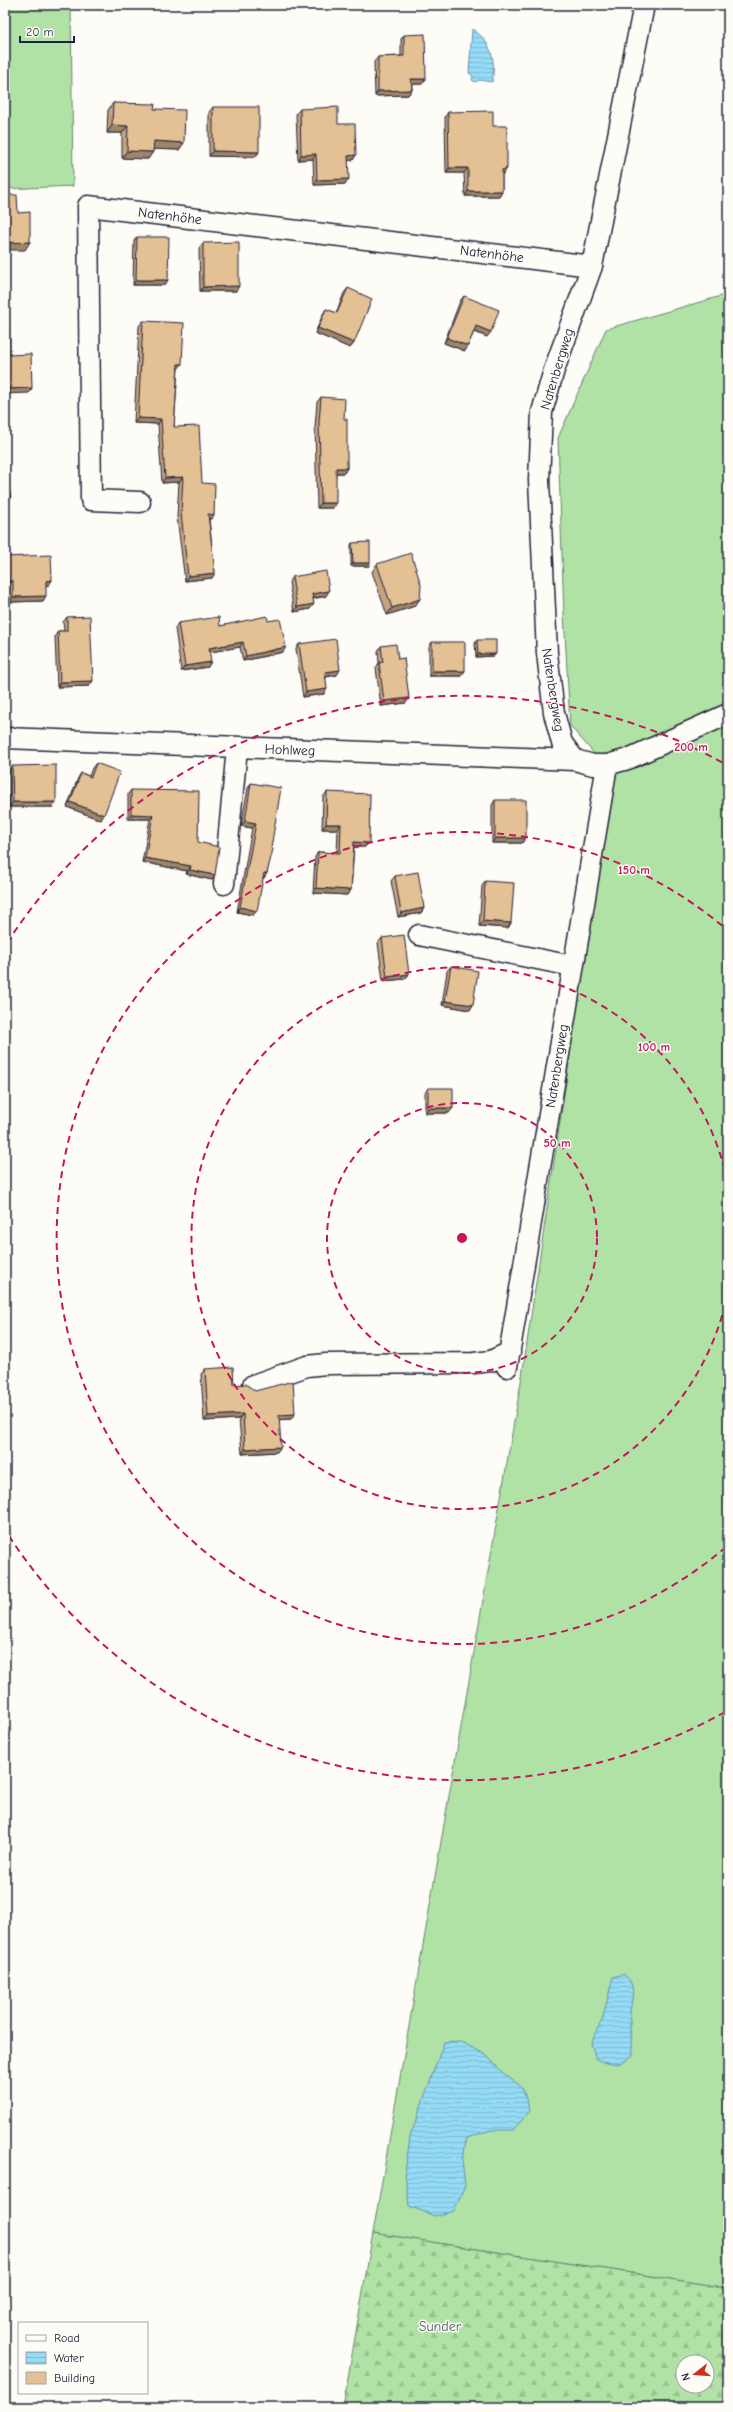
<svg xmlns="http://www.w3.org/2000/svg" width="733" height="2412" font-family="'Comic Neue',sans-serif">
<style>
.grass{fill:#afe2a4;stroke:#688270}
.forest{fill:url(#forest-firs);stroke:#688270;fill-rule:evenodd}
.water{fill:url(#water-rules);stroke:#6691ab}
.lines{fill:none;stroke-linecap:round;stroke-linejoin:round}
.minor-casing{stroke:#22223b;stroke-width:23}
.minor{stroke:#fdfcf7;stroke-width:20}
.wall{fill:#c4a580;stroke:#22223b}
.shaded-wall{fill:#a08668;stroke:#22223b}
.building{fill:#e4c095;stroke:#22223b}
.ring{fill:none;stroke:#c2185b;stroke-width:2;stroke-dasharray:7 5}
.labels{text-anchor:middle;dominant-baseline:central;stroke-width:3;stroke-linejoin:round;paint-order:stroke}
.street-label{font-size:14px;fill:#22223b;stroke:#fdfcf7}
.park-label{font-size:14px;fill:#4c5c5a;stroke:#fdfcf7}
.centre{fill:#c2185b;stroke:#fdfcf7;stroke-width:2}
.ring-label{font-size:12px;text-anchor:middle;font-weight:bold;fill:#c2185b;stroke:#fdfcf7;stroke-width:3;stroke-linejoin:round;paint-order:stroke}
</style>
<defs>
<pattern id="forest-firs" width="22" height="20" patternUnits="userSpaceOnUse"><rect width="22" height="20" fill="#afe2a4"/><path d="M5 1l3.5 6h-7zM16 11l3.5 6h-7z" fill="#96c28e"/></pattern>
<pattern id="water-rules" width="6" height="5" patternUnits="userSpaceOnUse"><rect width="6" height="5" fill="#94dbf6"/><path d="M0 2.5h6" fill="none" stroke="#7fbcd4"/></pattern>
</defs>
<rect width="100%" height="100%" fill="#fdfcf7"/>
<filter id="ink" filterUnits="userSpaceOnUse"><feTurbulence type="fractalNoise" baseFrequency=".025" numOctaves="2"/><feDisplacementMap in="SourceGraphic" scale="8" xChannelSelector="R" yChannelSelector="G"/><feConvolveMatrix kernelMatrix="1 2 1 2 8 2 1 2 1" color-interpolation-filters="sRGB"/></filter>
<g filter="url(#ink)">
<path class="grass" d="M 5,5 L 71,5 L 73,186 L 5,189 Z
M 728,294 L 728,2288 L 373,2233 L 522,1376 L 612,774 L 570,726 L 564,614 L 558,438 L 606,329 Z"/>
<path class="forest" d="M 373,2233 L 728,2288 L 728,2407 L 343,2407 ZM 683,2362 L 707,2362 L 707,2386 L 683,2386 Z"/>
<path class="water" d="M 472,29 C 492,41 496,61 492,82 L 479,80 L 475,82 L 472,80 L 473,76 L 469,73 Z
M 624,1974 C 638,1986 631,1999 630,2014 C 629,2028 632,2042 633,2055 C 620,2067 611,2066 596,2059 L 591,2043 L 603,2017 L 613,1977 Z
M 460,2041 L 486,2055 L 505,2075 L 522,2087 L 530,2111 L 513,2130 L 491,2130 L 467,2138 L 462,2161 L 465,2185 L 454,2211 L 435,2216 L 409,2206 L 405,2172 L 410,2137 L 444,2042 Z"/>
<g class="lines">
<defs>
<path id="minor" d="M 140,502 L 91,500 L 88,206 L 592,266
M 5,738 L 575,760 L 593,765 L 607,765 L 628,759 L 728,714
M 575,760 L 562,743 L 554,713 L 547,653 L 539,480 L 542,412 L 554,370 L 592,266 L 644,5
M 224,884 L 237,748
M 419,935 L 572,966
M 507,1367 L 607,765
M 253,1385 L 307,1366 L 326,1364 L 474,1363 L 491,1361 L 510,1352"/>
</defs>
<use href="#minor" class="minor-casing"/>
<use href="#minor" class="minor"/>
</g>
<path class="wall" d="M 404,35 L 422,84 L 412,84 L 412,90 L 408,95 L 375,96 L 374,62 L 378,57 L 401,56 L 401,39 Z
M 113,103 L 154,109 L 179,150 L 154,149 L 148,159 L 122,158 L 122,133 L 107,133 L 108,110 Z
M 213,107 L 259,152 L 255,157 L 209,156 L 209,112 Z
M 300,109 L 338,124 L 356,155 L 353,160 L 348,160 L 345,184 L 314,185 L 313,159 L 298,160 L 296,114 Z
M 448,112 L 507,168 L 504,173 L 502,174 L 502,191 L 499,196 L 465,196 L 464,173 L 446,173 L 445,117 Z
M 137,237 L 165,285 L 133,285 L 134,241 Z
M 203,243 L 236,291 L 200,291 L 199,248 Z
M 348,288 L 354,343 L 350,348 L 315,333 L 323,314 L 326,309 L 336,313 L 344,293 Z
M 464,296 L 487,337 L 474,332 L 465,351 L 444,343 L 460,301 Z
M 143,321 L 178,369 L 174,427 L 202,483 L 214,515 L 211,519 L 209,519 L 215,573 L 212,578 L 185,581 L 177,517 L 179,482 L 162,483 L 158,424 L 134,423 L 139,326 Z
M 321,397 L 344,419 L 347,468 L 344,473 L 336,473 L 333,508 L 317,508 L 315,427 L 317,402 Z
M 352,543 L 369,566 L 351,566 L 351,545 Z
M 5,557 L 52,580 L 49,585 L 46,585 L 43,601 L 10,602 L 9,586 L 5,586 Z
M 377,564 L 415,606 L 387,615 L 372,572 Z
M 292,577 L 326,596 L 313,599 L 310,609 L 294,612 L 289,582 Z
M 67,617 L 89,686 L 57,687 L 55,636 L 58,631 L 64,631 L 63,622 Z
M 268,621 L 283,652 L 243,661 L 240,647 L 209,652 L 208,667 L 181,671 L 175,628 L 178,623 L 220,626 Z
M 477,640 L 494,656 L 476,657 L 475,643 Z
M 432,642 L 461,676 L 429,676 L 429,647 Z
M 299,644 L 337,675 L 326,677 L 324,694 L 303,697 L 296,649 Z
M 381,646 L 398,659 L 406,703 L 381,706 L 376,668 L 379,663 L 378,651 Z
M 96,763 L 101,820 L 67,807 L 78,778 L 81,773 L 89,776 L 92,768 Z
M 12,766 L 53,807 L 9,807 L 9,771 Z
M 251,783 L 271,848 L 267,873 L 264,878 L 263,878 L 253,915 L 237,912 L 252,828 L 241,826 L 248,788 Z
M 131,790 L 198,842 L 212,880 L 186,874 L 187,871 L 142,862 L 150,819 L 128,819 L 128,794 Z
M 327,792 L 365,847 L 354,847 L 351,890 L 347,895 L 313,893 L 315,857 L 318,852 L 337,853 L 338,829 L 322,829 L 323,797 Z
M 495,800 L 522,843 L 492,843 L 492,805 Z
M 395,876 L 424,908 L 421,913 L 398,917 L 391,881 Z
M 485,881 L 511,923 L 508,928 L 479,926 L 482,886 Z
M 382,938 L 409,974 L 405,979 L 383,981 L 378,943 Z
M 451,966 L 470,1010 L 442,1005 L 447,971 Z
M 428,1088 L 449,1113 L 425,1113 L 425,1093 Z
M 205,1369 L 234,1385 L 255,1391 L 295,1414 L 291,1419 L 279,1419 L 277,1452 L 242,1454 L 239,1419 L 204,1421 L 201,1374 Z"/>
<path class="shaded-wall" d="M 411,79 L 426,79 L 422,84 L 408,84 Z
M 412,90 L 408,95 L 375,96 L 378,91 Z
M 112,125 L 128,126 L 122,133 L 107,133 Z
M 154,141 L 184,143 L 179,150 L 149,149 Z
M 127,151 L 153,152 L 148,159 L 122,158 Z
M 213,151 L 259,152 L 255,157 L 209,156 Z
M 316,154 L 313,159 L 298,160 L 301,155 Z
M 356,155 L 353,160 L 345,161 L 348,156 Z
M 449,168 L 468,168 L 464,173 L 446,173 Z
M 507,168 L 504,173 L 498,175 L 502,170 Z
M 349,179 L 345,184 L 314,185 L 317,180 Z
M 468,191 L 502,191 L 499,196 L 465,196 Z
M 30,242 L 25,250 L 5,250 L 5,243 Z
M 136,280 L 168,280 L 165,285 L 133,285 Z
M 239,286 L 236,291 L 200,291 L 203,287 Z
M 476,326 L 491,332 L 487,337 L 473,331 Z
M 318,328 L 354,343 L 350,348 L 315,333 Z
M 447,338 L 468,346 L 465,351 L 444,343 Z
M 178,364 L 182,364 L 178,369 L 175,369 Z
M 32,388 L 29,393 L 5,394 L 5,389 Z
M 138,418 L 161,419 L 158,424 L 134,423 Z
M 336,468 L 347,468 L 344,473 L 333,473 Z
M 183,477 L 179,482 L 162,483 L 165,478 Z
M 11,498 L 7,503 L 5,503 L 5,499 Z
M 321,503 L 336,503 L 333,508 L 317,508 Z
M 208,514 L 214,515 L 211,519 L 205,519 Z
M 353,563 L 370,563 L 369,566 L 351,566 Z
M 215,573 L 212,578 L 185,581 L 188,576 Z
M 52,580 L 49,585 L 42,585 L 46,581 Z
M 5,581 L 13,581 L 9,586 L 5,586 Z
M 329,591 L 326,596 L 309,599 L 312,594 Z
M 46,596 L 43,601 L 10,602 L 13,597 Z
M 420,599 L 415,606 L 387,615 L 392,608 Z
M 314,604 L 310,609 L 294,612 L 297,607 Z
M 243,642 L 240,647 L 205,653 L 209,648 Z
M 286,647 L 283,652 L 243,661 L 246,656 Z
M 478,654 L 496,654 L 494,656 L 476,657 Z
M 211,662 L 208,667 L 181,671 L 185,666 Z
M 340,670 L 337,675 L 322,677 L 325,672 Z
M 432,671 L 465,671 L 461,676 L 429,676 Z
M 93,681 L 89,686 L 57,687 L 60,682 Z
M 327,689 L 324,694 L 303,697 L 306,692 Z
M 409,698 L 406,703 L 381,706 L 384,701 Z
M 13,802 L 56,802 L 53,807 L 9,807 Z
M 70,802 L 104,815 L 101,820 L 67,807 Z
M 131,814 L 153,815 L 150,819 L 128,819 Z
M 245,821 L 256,823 L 252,828 L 241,826 Z
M 326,824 L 341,824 L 338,829 L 322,829 Z
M 495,838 L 526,838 L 522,843 L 492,843 Z
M 354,842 L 369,843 L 365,847 L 351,847 Z
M 145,858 L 191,866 L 187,871 L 142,862 Z
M 190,870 L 215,875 L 212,880 L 186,874 Z
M 264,873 L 267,873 L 264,878 L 261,878 Z
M 316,888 L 351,890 L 347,895 L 313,893 Z
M 240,907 L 257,911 L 253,915 L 237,912 Z
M 424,908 L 421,913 L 398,917 L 401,913 Z
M 483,921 L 511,923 L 508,928 L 479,926 Z
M 409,974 L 405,979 L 383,981 L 387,977 Z
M 445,1001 L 473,1005 L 470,1010 L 442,1005 Z
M 428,1108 L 453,1108 L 449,1113 L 425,1113 Z
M 243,1414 L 239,1419 L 204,1421 L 208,1416 Z
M 295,1414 L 291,1419 L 275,1420 L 279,1415 Z
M 281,1447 L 277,1452 L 242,1454 L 245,1449 Z"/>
<path class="building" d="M 425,34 L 426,79 L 411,79 L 412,90 L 378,91 L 378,57 L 404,56 L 404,35 Z
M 113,103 L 155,104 L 154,109 L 185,110 L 184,143 L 154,141 L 153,152 L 127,151 L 128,126 L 112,125 Z
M 213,107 L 259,107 L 259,152 L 213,151 Z
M 338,107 L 338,124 L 355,124 L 356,155 L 348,156 L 349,179 L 317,180 L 316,154 L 301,155 L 300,109 Z
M 493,111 L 493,126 L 507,126 L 507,168 L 502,170 L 502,191 L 468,191 L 468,168 L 449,168 L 448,112 Z
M 5,195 L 17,195 L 18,213 L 30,212 L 30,242 L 5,243 Z
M 137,237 L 169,237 L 168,280 L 136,280 Z
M 239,242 L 239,286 L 203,287 L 203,243 Z
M 348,288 L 372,299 L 354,343 L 318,328 L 326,309 L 337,313 Z
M 464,296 L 499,310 L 491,332 L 476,326 L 468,346 L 447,338 Z
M 5,321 L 9,321 L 9,355 L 31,354 L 32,388 L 5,389 Z
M 143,321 L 184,323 L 182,364 L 178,364 L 174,427 L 199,426 L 202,483 L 215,484 L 214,515 L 208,514 L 215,573 L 188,576 L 181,513 L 183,477 L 165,478 L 161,419 L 138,418 Z
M 321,397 L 345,399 L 344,419 L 347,419 L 347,468 L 336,468 L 336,503 L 321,503 L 319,422 Z
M 5,474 L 11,498 L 5,499 Z
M 370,542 L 370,563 L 353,563 L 352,543 Z
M 411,553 L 421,585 L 420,599 L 392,608 L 377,564 Z
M 51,555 L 52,580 L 46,581 L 46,596 L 13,597 L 13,581 L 5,581 L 5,557 Z
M 326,571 L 329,591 L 312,594 L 314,604 L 297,607 L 292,577 Z
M 90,616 L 93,681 L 60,682 L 58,631 L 67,631 L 67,617 Z
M 267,616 L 268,621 L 280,619 L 286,647 L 246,656 L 243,642 L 209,648 L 211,662 L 185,666 L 178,623 L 219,617 L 220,626 Z
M 336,639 L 340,670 L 325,672 L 327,689 L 306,692 L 299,644 Z
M 477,640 L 496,640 L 496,654 L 478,654 Z
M 432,642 L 465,642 L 465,671 L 432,671 Z
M 396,644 L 398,659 L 404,658 L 409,698 L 384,701 L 379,663 L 383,662 L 381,646 Z
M 96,763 L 120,772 L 104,815 L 70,802 L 81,773 L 91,777 Z
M 56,765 L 56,802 L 13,802 L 12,766 Z
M 251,783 L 281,788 L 271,848 L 273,849 L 267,873 L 264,873 L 257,911 L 240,907 L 256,823 L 245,821 Z
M 131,790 L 199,791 L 198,842 L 219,847 L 215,875 L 190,870 L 191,866 L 145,858 L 153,815 L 131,814 Z
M 327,792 L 370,794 L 369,843 L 354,842 L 351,890 L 316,888 L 318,852 L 340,853 L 341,824 L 326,824 Z
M 495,800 L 526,800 L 526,838 L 495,838 Z
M 418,872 L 424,908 L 401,913 L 395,876 Z
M 485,881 L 514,883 L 511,923 L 483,921 Z
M 404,935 L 409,974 L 387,977 L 382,938 Z
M 451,966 L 478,971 L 473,1005 L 445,1001 Z
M 428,1088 L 453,1088 L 453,1108 L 428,1108 Z
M 233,1367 L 234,1385 L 246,1384 L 255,1391 L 293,1381 L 295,1414 L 279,1415 L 281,1447 L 245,1449 L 243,1414 L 208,1416 L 205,1369 Z"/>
</g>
<g class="ring">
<circle cx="462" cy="1238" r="135"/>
<path d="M728 1292A271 271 0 1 1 728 1184"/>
<path d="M726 1547A406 406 0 1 1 726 929"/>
<path d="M725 1712A542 542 0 0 1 7 1533M7 943A542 542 0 0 1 725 764"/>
</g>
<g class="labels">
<g class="street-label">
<text transform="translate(170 216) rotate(7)">Natenhöhe</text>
<text transform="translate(492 254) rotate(7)">Natenhöhe</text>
<text transform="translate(557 369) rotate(-73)">Natenbergweg</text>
<text transform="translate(553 690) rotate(81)">Natenbergweg</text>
<text transform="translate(290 750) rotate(2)">Hohlweg</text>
<text transform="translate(557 1066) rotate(-81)">Natenbergweg</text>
</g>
<g class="park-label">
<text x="440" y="2326">Sunder</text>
</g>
</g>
<circle cx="462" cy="1238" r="6" class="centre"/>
<g class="ring-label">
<text x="691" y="751">200 m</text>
<text x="634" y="874">150 m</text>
<text x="654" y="1051">100 m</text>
<text x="557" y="1147">50 m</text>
</g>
<rect width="733" height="2412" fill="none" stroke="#fdfcf7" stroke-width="20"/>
<rect x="10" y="10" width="713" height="2392" fill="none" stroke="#22223b" stroke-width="1.5" filter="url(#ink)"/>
<rect x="18" y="2322" width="130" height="72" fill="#fdfcf7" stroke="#a5a5ac"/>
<rect x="26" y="2335" width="20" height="6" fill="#fdfcf7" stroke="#a5a5ac"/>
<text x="54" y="2342" font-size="12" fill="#22223b">Road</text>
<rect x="26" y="2352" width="20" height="12" fill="url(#water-rules)" stroke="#a5a5ac"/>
<text x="54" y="2362" font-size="12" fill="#22223b">Water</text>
<rect x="26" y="2372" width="20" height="12" fill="#e4c095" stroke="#a5a5ac"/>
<text x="54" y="2382" font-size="12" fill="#22223b">Building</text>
<g transform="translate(695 2374) rotate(253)"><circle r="19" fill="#fdfcf7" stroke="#a5a5ac"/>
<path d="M0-3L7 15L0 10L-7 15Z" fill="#c8321e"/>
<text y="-6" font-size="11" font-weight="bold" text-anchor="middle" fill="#22223b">N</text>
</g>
<path d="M20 36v6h54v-6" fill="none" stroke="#22223b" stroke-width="2"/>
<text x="26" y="36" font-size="12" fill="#22223b" stroke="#fdfcf7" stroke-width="3" paint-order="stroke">20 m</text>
</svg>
